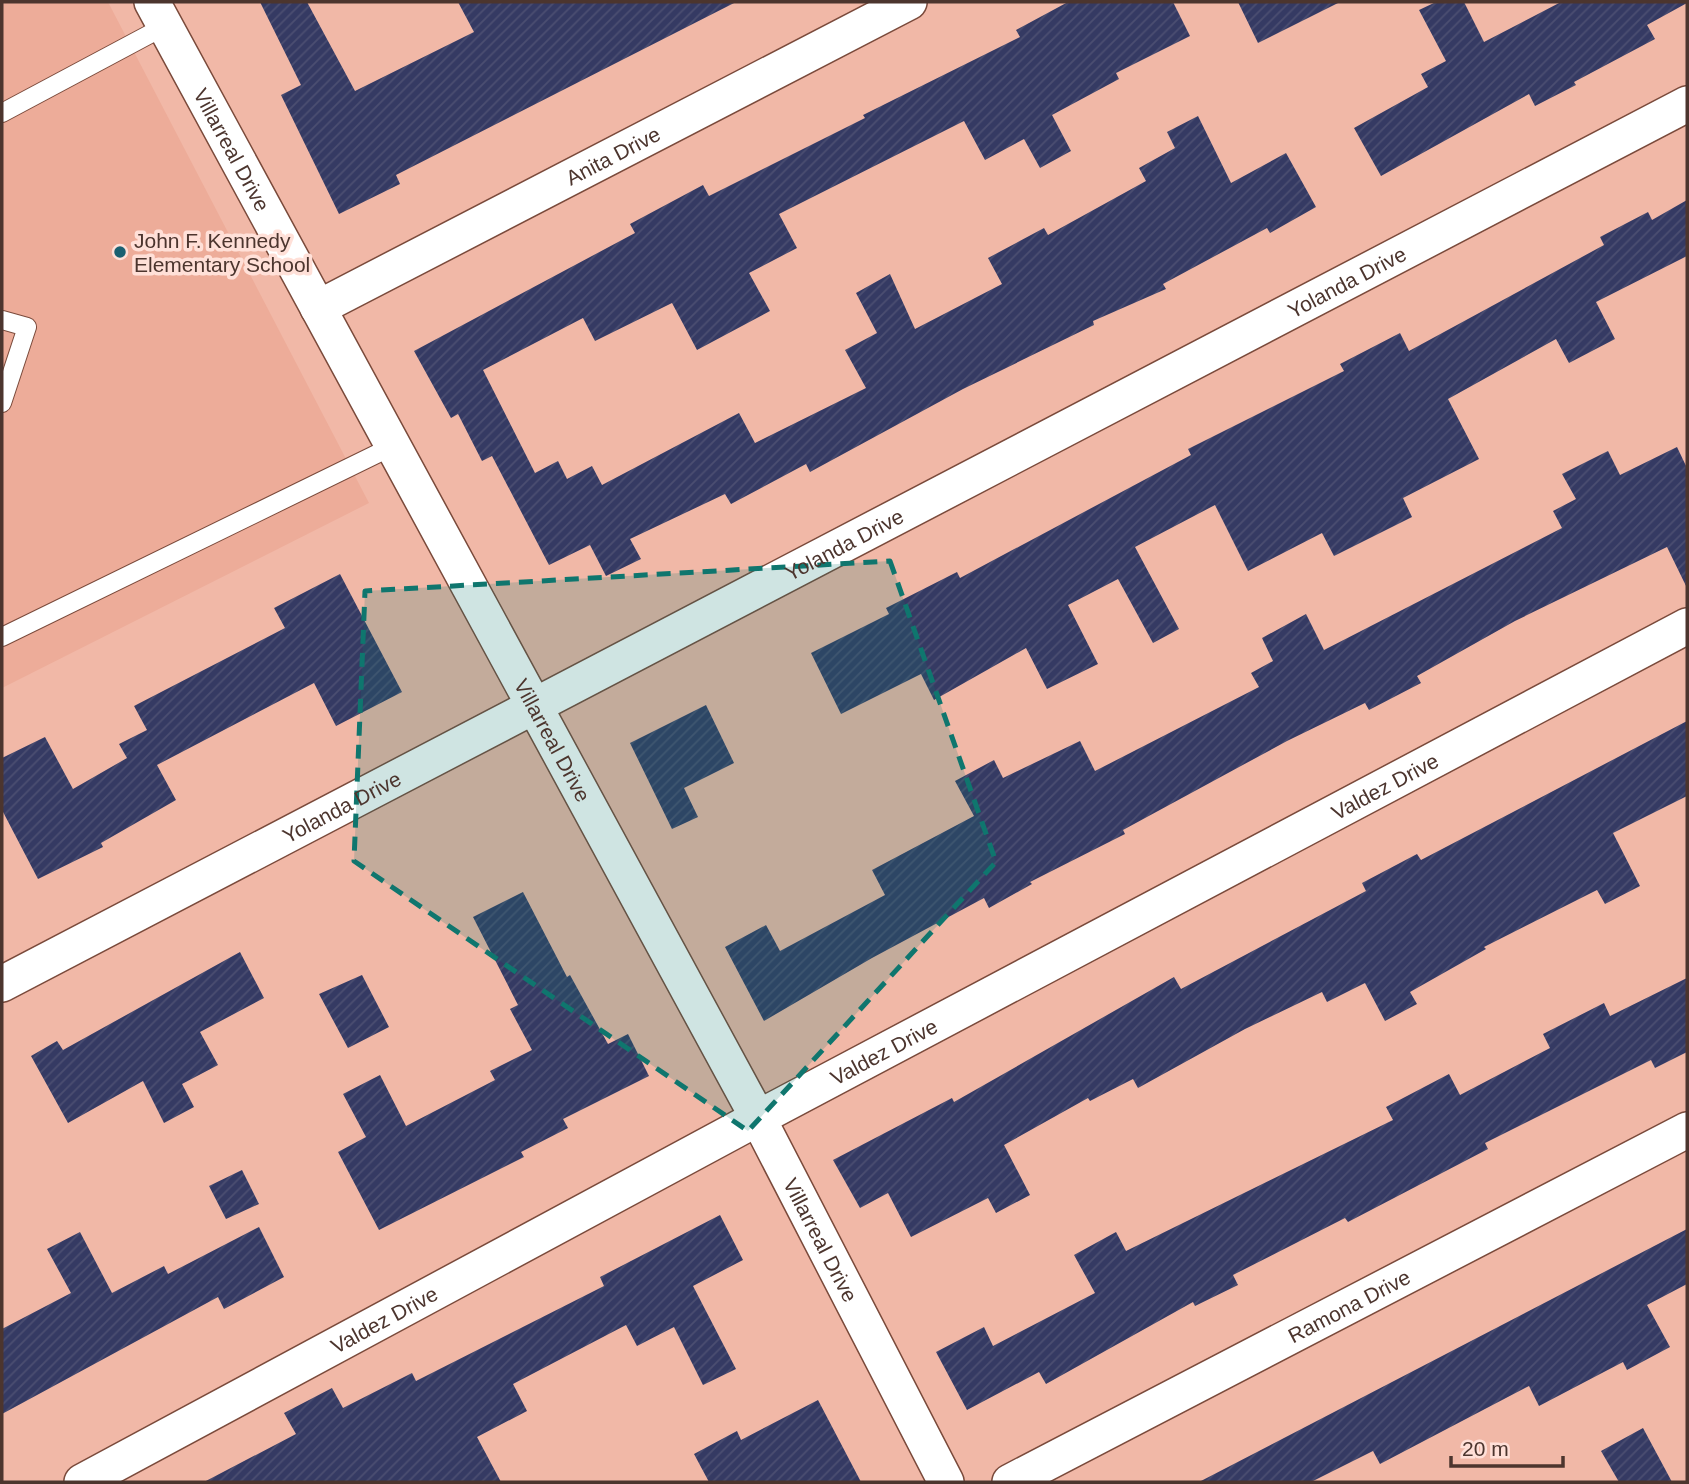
<svg xmlns="http://www.w3.org/2000/svg" width="1689" height="1484" font-family="Helvetica,sans-serif">
<style>
.built{fill:#edac99}
.building{fill:url(#building-hatch)}
.lines{fill:none;stroke-linecap:round;stroke-linejoin:round}
.lane-casing{stroke:#7a4a3b;stroke-width:20}
.street-casing{stroke:#7a4a3b;stroke-width:38}
.lane{stroke:#fff;stroke-width:18}
.street{stroke:#fff;stroke-width:35}
.marked{fill:#0f766e;fill-opacity:0.2;stroke:#0f766e;stroke-width:5;stroke-dasharray:14 9;stroke-linejoin:round}
.poi-dot{fill:#1a6071;stroke:#ffe0d8;stroke-width:2.5}
.labels{text-anchor:middle;dominant-baseline:central;stroke-width:7;stroke-linejoin:round;paint-order:stroke}
.street-label{font-size:21px;fill:#4c352e;stroke:#ffe0d8}
.poi-label{font-size:21px;fill:#4c352e;stroke:#ffe0d8;text-anchor:start}
</style>
<defs>
<pattern id="building-hatch" width="6" height="6" patternUnits="userSpaceOnUse" patternTransform="scale(1.75)"><rect width="6" height="6" fill="#353a63"/><path d="M-1 1l2-2M0 6l6-6M5 7l2-2" fill="none" stroke="#4b4e71"/></pattern>
</defs>
<rect width="100%" height="100%" fill="#f1b8a7"/>
<path class="built" d="M 2,2 L 108,2 L 369,503 L 2,688 Z"/>
<path class="building" d="M 260,2 L 307,2 L 355,91 L 474,32 L 458,2 L 736,2 L 396,175 L 400,184 L 339,214 L 281,95 L 301,85 Z
M 1068,2 L 1173,2 L 1190,36 L 1116,73 L 1119,79 L 1052,115 L 1071,151 L 1040,168 L 1024,139 L 985,160 L 964,121 L 779,214 L 797,248 L 749,273 L 770,311 L 697,350 L 672,303 L 595,341 L 583,318 L 483,370 L 535,473 L 558,461 L 567,479 L 592,466 L 602,485 L 739,413 L 755,443 L 866,388 L 845,350 L 877,333 L 856,293 L 890,274 L 915,329 L 1002,284 L 988,258 L 1044,228 L 1048,235 L 1146,181 L 1139,168 L 1175,148 L 1167,132 L 1198,116 L 1231,183 L 1286,153 L 1316,207 L 1270,233 L 1267,228 L 1163,284 L 1166,289 L 1093,321 L 1094,325 L 963,389 L 810,472 L 806,464 L 731,504 L 725,494 L 630,539 L 641,559 L 606,576 L 590,545 L 549,565 L 492,456 L 482,461 L 458,414 L 451,418 L 414,351 L 635,233 L 630,224 L 703,185 L 709,196 L 865,118 L 863,115 L 1020,37 L 1016,30 Z
M 1238,2 L 1340,2 L 1258,43 Z
M 1436,2 L 1464,2 L 1484,42 L 1561,2 L 1687,3 L 1647,25 L 1655,39 L 1574,82 L 1576,85 L 1535,106 L 1529,94 L 1381,176 L 1354,128 L 1428,87 L 1421,74 L 1446,61 L 1419,10 Z
M 1687,200 L 1687,256 L 1596,302 L 1615,339 L 1569,363 L 1556,339 L 1448,399 L 1479,459 L 1403,498 L 1412,517 L 1334,556 L 1322,533 L 1248,571 L 1215,505 L 1135,547 L 1179,629 L 1153,643 L 1118,579 L 1068,605 L 1098,664 L 1047,689 L 1026,648 L 934,700 L 921,674 L 841,714 L 811,653 L 889,614 L 886,608 L 957,572 L 960,578 L 1191,455 L 1188,449 L 1344,371 L 1340,364 L 1400,333 L 1409,351 L 1604,245 L 1600,237 L 1648,212 L 1652,220 Z
M 1677,447 L 1687,468 L 1687,588 L 1667,547 L 1515,621 L 1417,676 L 1421,683 L 1369,710 L 1365,703 L 1287,741 L 1123,830 L 1125,834 L 1030,882 L 1032,884 L 989,908 L 984,898 L 872,958 L 764,1021 L 725,947 L 766,925 L 780,951 L 885,895 L 872,870 L 974,816 L 955,781 L 994,760 L 1003,778 L 1080,741 L 1095,771 L 1259,687 L 1251,673 L 1273,661 L 1262,638 L 1306,614 L 1324,650 L 1562,528 L 1553,511 L 1576,499 L 1562,474 L 1608,451 L 1620,475 Z
M 340,574 L 402,692 L 336,726 L 314,683 L 157,765 L 176,800 L 101,843 L 103,847 L 38,879 L 2,810 L 2,758 L 45,737 L 73,789 L 127,758 L 119,744 L 147,730 L 134,706 L 285,628 L 274,608 Z
M 706,705 L 734,763 L 684,788 L 698,817 L 672,829 L 630,743 Z
M 1687,721 L 1687,796 L 1613,833 L 1640,886 L 1605,904 L 1597,890 L 1484,947 L 1486,949 L 1410,992 L 1417,1004 L 1385,1021 L 1365,983 L 1327,1002 L 1322,992 L 1245,1029 L 1138,1088 L 1133,1079 L 1090,1101 L 1088,1098 L 1004,1145 L 1030,1195 L 996,1213 L 988,1198 L 911,1237 L 888,1193 L 860,1208 L 833,1160 L 952,1098 L 954,1102 L 1174,977 L 1181,989 L 1366,891 L 1362,883 L 1417,854 L 1421,860 Z
M 523,892 L 567,977 L 570,975 L 608,1044 L 628,1034 L 649,1076 L 563,1119 L 568,1128 L 521,1152 L 524,1157 L 379,1230 L 338,1152 L 366,1137 L 343,1094 L 380,1075 L 406,1126 L 495,1080 L 490,1071 L 532,1050 L 510,1009 L 518,1005 L 473,917 Z
M 240,952 L 264,998 L 200,1032 L 218,1065 L 182,1084 L 194,1107 L 164,1123 L 143,1081 L 68,1123 L 31,1056 L 57,1041 L 63,1050 Z
M 362,975 L 389,1027 L 348,1048 L 319,994 Z
M 1687,978 L 1687,1052 L 1655,1068 L 1651,1060 L 1485,1143 L 1488,1149 L 1348,1222 L 1345,1218 L 1233,1275 L 1238,1285 L 1195,1306 L 1193,1302 L 1046,1384 L 1039,1372 L 967,1410 L 936,1352 L 984,1327 L 993,1346 L 1095,1293 L 1074,1255 L 1116,1232 L 1126,1251 L 1393,1120 L 1386,1107 L 1449,1074 L 1460,1095 L 1550,1048 L 1543,1034 L 1604,1003 L 1610,1016 Z
M 242,1170 L 259,1204 L 226,1219 L 209,1186 Z
M 720,1215 L 743,1260 L 693,1286 L 736,1369 L 703,1385 L 674,1327 L 637,1346 L 626,1325 L 513,1384 L 527,1411 L 477,1437 L 501,1482 L 204,1482 L 296,1434 L 284,1413 L 332,1388 L 343,1408 L 412,1373 L 416,1381 L 604,1286 L 600,1277 Z
M 259,1227 L 284,1277 L 224,1309 L 218,1297 L 2,1414 L 2,1329 L 71,1293 L 47,1249 L 80,1232 L 112,1293 L 164,1266 L 168,1274 Z
M 1687,1229 L 1687,1284 L 1647,1305 L 1670,1347 L 1627,1370 L 1623,1362 L 1539,1406 L 1529,1386 L 1380,1464 L 1373,1451 L 1311,1482 L 1199,1482 Z
M 818,1400 L 861,1482 L 709,1482 L 694,1454 L 737,1431 L 741,1440 Z
M 1643,1428 L 1672,1482 L 1619,1482 L 1601,1451 Z"/>
<g class="lines">
<defs>
<path id="lane" d="M 2,113 L 165,26
M 2,320 L 27,327 L 2,403
M 2,637 L 393,446"/>
<g id="street">
<path id="s1" d="M 152,2 L 758,1118 L 946,1482"/>
<path id="s2" d="M 318,308 L 909,2"/>
<path id="s3" d="M 2,984 L 1687,104"/>
<path id="s4" d="M 82,1482 L 758,1118 L 1687,626"/>
<path id="s5" d="M 1010,1482 L 1687,1130"/>
</g>
</defs>
<use href="#lane" class="lane-casing"/>
<use href="#street" class="street-casing"/>
<use href="#lane" class="lane"/>
<use href="#street" class="street"/>
</g>
<path class="marked" d="M 890,561 L 996,862 L 748,1131 L 354,861 L 365,591 Z"/>
<circle class="poi-dot" cx="120" cy="252" r="7"/>
<g class="labels">
<g class="street-label">
<text stroke="none"><textPath href="#s1" startOffset="168">Villarreal Drive</textPath></text>
<text stroke="none"><textPath href="#s2" startOffset="332">Anita Drive</textPath></text>
<text stroke="none"><textPath href="#s3" startOffset="1517">Yolanda Drive</textPath></text>
<text stroke="none"><textPath href="#s3" startOffset="950">Yolanda Drive</textPath></text>
<text stroke="none"><textPath href="#s1" startOffset="840">Villarreal Drive</textPath></text>
<text stroke="none"><textPath href="#s4" startOffset="1477">Valdez Drive</textPath></text>
<text stroke="none"><textPath href="#s3" startOffset="383">Yolanda Drive</textPath></text>
<text stroke="none"><textPath href="#s4" startOffset="910">Valdez Drive</textPath></text>
<text stroke="none"><textPath href="#s1" startOffset="1407">Villarreal Drive</textPath></text>
<text stroke="none"><textPath href="#s5" startOffset="382">Ramona Drive</textPath></text>
<text stroke="none"><textPath href="#s4" startOffset="343">Valdez Drive</textPath></text>
</g>
<g class="poi-label">
<text x="134" y="240">John F. Kennedy<tspan x="134" dy="24">Elementary School</tspan></text>
</g>
</g>
<rect width="1689" height="1484" fill="none" stroke="#4c352e" stroke-width="7"/>
<path d="M1451 1456v10h112v-10" fill="none" stroke="#4c352e" stroke-width="3.5"/>
<text x="1462" y="1456" font-size="21" fill="#4c352e" stroke="#ffe0d8" stroke-width="5" paint-order="stroke">20 m</text>
</svg>
